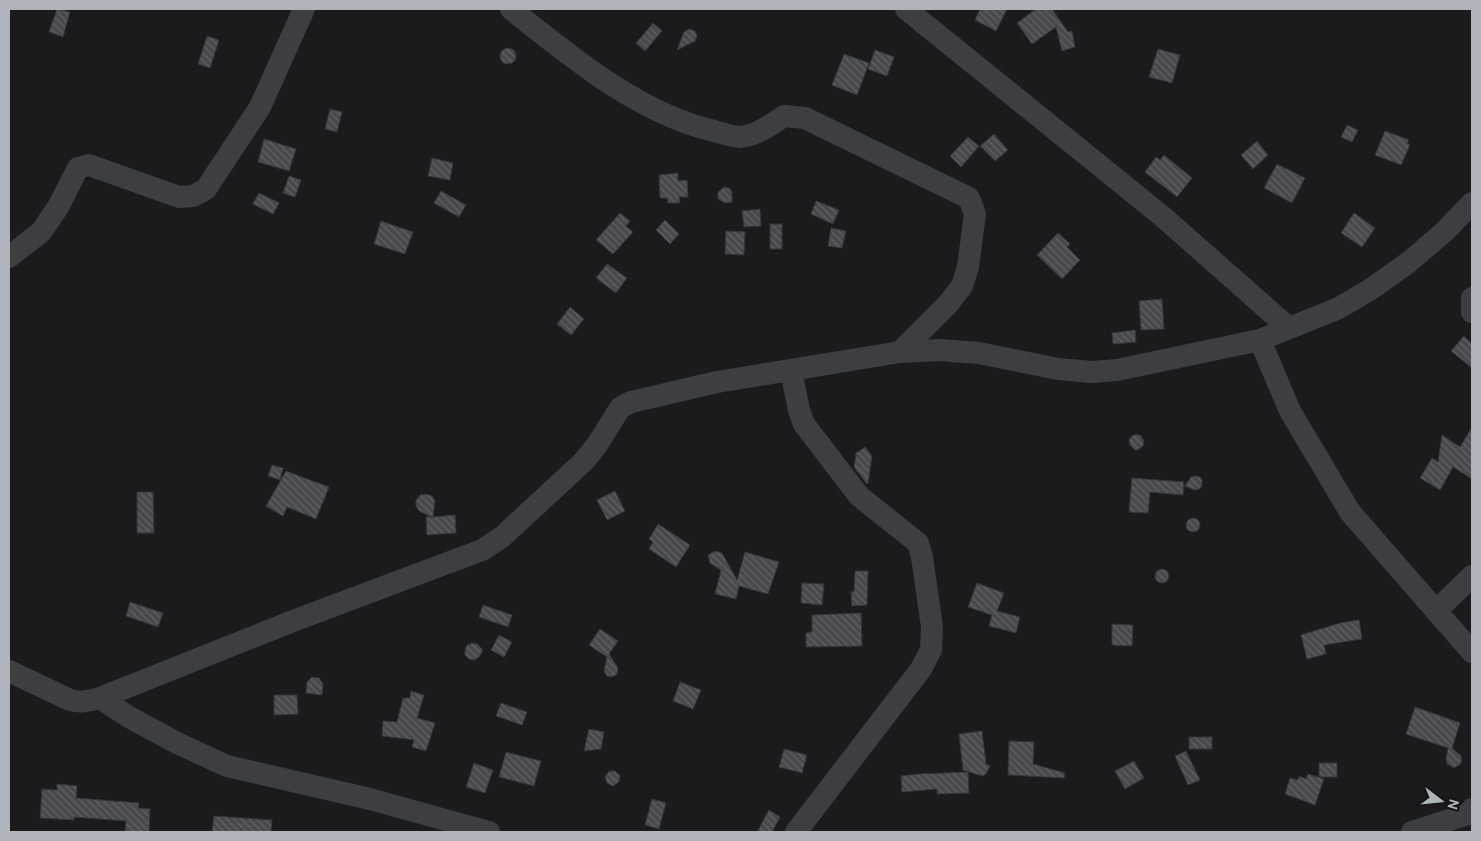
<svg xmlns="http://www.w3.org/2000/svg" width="1481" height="841" font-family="Overpass,sans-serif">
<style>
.building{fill:url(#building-back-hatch);stroke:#353639}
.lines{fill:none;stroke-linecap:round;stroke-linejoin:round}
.minor{stroke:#3c3e42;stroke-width:22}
</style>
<defs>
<pattern id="building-back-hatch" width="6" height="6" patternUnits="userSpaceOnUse" patternTransform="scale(1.25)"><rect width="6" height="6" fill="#48494d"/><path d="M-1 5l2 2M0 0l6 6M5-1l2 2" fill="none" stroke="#606165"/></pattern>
</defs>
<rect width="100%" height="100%" fill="#1b1b1d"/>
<path class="building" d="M 57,9 L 70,12 L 63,37 L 49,32 Z
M 980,9 L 1007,9 L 996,31 L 975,20 Z
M 1036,9 L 1052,9 L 1068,32 L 1072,31 L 1075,47 L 1062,51 L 1056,27 L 1032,44 L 1017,23 Z
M 653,23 L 662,31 L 645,51 L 636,43 Z
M 689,29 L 695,31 L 697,36 L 695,41 L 677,50 L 684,32 Z
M 207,36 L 219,40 L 210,68 L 198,64 Z
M500 56a8 8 0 1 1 16 0a8 8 0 1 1-16 0Z
M 1158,49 L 1180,55 L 1172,83 L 1149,77 Z
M 875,50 L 894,57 L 887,76 L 868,69 Z
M 844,54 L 869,63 L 857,95 L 832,85 Z
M 330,109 L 342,112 L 337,132 L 325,129 Z
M 1347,125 L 1358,130 L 1352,142 L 1341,137 Z
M 1385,131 L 1409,140 L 1407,143 L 1410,145 L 1401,165 L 1375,155 Z
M 994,134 L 1008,150 L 995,161 L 980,146 Z
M 968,137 L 979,146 L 961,167 L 950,156 Z
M 264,139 L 296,149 L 289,171 L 258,162 Z
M 1257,141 L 1268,155 L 1253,169 L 1241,155 Z
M 1164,155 L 1192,178 L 1177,197 L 1145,172 L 1156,157 L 1160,160 Z
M 432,158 L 453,163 L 450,180 L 428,176 Z
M 1277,164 L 1305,178 L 1292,203 L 1264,188 Z
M 678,173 L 678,181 L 687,180 L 688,197 L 679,197 L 680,203 L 668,203 L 667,198 L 660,198 L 659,175 Z
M 289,176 L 301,180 L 295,197 L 283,193 Z
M 724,187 L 729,188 L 732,192 L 732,202 L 725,203 L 718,199 L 718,192 Z
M 441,191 L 466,205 L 459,217 L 434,203 Z
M 259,193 L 279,203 L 273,214 L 253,204 Z
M 816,201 L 839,210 L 833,224 L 811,214 Z
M 760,209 L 761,226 L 744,227 L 742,211 Z
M 620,213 L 630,221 L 626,226 L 633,232 L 613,254 L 596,240 Z
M 1354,213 L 1375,228 L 1362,247 L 1341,233 Z
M 665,220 L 679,234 L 670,244 L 656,230 Z
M 381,221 L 413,232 L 405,254 L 374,244 Z
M 770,224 L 782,224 L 782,249 L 770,249 Z
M 831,228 L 846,231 L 842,248 L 828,246 Z
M 726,231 L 745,232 L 744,255 L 725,254 Z
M 1058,233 L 1070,244 L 1067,247 L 1080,260 L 1062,279 L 1037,255 Z
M 607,264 L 627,278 L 616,293 L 596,278 Z
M 1162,299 L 1164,329 L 1141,330 L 1139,301 Z
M 570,307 L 584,319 L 571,335 L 557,324 Z
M 1135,330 L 1136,342 L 1113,344 L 1112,333 Z
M 1464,336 L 1472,344 L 1472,368 L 1451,351 Z
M 1472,427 L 1472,479 L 1453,467 L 1440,490 L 1420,478 L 1432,458 L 1438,462 L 1442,435 L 1460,447 Z
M 1137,434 L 1141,436 L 1144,441 L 1143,446 L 1136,451 L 1130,445 L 1129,440 L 1132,436 Z
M 865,447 L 872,456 L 868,483 L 867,484 L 854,467 L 856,453 Z
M 272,465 L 283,468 L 280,480 L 268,476 Z
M 286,471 L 329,487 L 316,519 L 287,507 L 283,516 L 266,506 Z
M 1195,476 L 1200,477 L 1202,480 L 1202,485 L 1200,489 L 1195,490 L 1185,486 L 1191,477 Z
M 1132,478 L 1184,482 L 1183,495 L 1150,492 L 1148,513 L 1129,512 Z
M 615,491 L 625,511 L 607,520 L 597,500 Z
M 137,492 L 153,492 L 154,533 L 137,533 Z
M 426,494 L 432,496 L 435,501 L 433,517 L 455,515 L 456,533 L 427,535 L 426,517 L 432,517 L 419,511 L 416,506 L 416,500 L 420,495 Z
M1186 525a7 7 0 1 1 14 0a7 7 0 1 1-14 0Z
M 658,524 L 690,545 L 676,567 L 649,549 L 653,542 L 649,539 Z
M 715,551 L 722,553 L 737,580 L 745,552 L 779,562 L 768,594 L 739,586 L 736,599 L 715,594 L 721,570 L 710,563 L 708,555 Z
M1155 576a7 7 0 1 1 14 0a7 7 0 1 1-14 0Z
M 855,571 L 868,571 L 867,605 L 852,606 L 851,592 L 854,592 Z
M 802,583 L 824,584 L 822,605 L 801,603 Z
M 977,583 L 1004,593 L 997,611 L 1020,617 L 1016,633 L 989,626 L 992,615 L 968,607 Z
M 130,602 L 163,613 L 158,627 L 126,616 Z
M 483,605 L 512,615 L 508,627 L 479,617 Z
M 861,613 L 862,646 L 806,647 L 806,633 L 812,632 L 812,615 Z
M 1359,620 L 1362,639 L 1324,645 L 1326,654 L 1307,659 L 1301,635 L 1340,623 Z
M 1112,624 L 1133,625 L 1132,646 L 1112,645 Z
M 600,629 L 618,641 L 609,654 L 618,668 L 617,674 L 612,677 L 607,676 L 604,671 L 607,657 L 589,645 Z
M 499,635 L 512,642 L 504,657 L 491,650 Z
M 472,643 L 477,644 L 483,650 L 479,657 L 474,660 L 469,659 L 465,655 L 465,650 L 467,645 Z
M 312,677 L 319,678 L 323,684 L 322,695 L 306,693 L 307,682 Z
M 680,682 L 701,690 L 693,709 L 673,701 Z
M 411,691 L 424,695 L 417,718 L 435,723 L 426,751 L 412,747 L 414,740 L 382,736 L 383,721 L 397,722 L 403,698 L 410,698 Z
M 274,695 L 297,695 L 298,714 L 274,715 Z
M 501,703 L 527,712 L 522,725 L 496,716 Z
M 1415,707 L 1460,723 L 1452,748 L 1461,756 L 1462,761 L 1459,765 L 1454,768 L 1447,764 L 1446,759 L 1448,748 L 1406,734 Z
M 589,729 L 604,732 L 601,749 L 584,751 Z
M 982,731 L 986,764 L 990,766 L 986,774 L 982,776 L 963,770 L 959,734 Z
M 1189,737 L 1212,737 L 1212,749 L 1189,749 Z
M 1009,741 L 1034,742 L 1033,764 L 1065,773 L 1064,778 L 1008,775 Z
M 784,749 L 807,755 L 802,773 L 779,767 Z
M 1186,751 L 1200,780 L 1188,785 L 1175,756 Z
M 506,752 L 541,761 L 534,786 L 499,777 Z
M 1134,761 L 1144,778 L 1125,789 L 1115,771 Z
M 474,763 L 493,770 L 485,793 L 466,787 Z
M 1319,763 L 1337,763 L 1337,777 L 1319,777 Z
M 609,771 L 615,771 L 620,776 L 619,782 L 613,786 L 607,783 L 605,777 Z
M 968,772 L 969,793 L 937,794 L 937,789 L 902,792 L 901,776 L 919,774 Z
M 1308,774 L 1324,779 L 1315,805 L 1285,794 L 1290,778 L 1298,780 L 1299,776 L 1306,779 Z
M 57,784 L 77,786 L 76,798 L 139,803 L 138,808 L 150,809 L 149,832 L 125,832 L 126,821 L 74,817 L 74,820 L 40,818 L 42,789 L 57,790 Z
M 652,799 L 666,803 L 659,829 L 645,825 Z
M 769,810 L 780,817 L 772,832 L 757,832 Z
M 214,816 L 272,820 L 271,832 L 212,832 Z"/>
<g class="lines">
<path class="minor" d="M 511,9 C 570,56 639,114 714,131 C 722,133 733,137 740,137 C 757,135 771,125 784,116 L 805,118 L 969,198 L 975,214 L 968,267 L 962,286 L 948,304 L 900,352
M 906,9 L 1162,216 L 1289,328
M 9,257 L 41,232 L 58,207 L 78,168 L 89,165 L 179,197 L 193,196 L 206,189 L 260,107 L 304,9
M 1472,298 L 1472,312
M 1260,340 L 1290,411 L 1350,512 L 1472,652
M 791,371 L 799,410 L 804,424 L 859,496 L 918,543 L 922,557 L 932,627 L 931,650 L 921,669 L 796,832
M 1436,611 L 1472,576
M 9,671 L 70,700 C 81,703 89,701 100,698 L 293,621 L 482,550 L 502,537 L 584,461 L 597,445 L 620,408 L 631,402 L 717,382 L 900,352 L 939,350 L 979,353 L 1058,369 L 1092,372 L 1117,370 L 1260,340 L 1339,308 L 1371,289 L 1409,262 L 1444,232 L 1472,203
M 100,698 L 129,717 L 177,743 L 227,766 L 370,799 L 489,832
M 1412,832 L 1468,814 L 1472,809"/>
</g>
<rect width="1481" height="841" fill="none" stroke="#afb4bb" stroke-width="20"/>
<g transform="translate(1441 801) rotate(106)" stroke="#161618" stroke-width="4" paint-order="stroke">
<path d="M0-4L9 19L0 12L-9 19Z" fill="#afb4bb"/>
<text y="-8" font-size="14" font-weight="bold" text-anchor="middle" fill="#afb4bb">N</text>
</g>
</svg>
